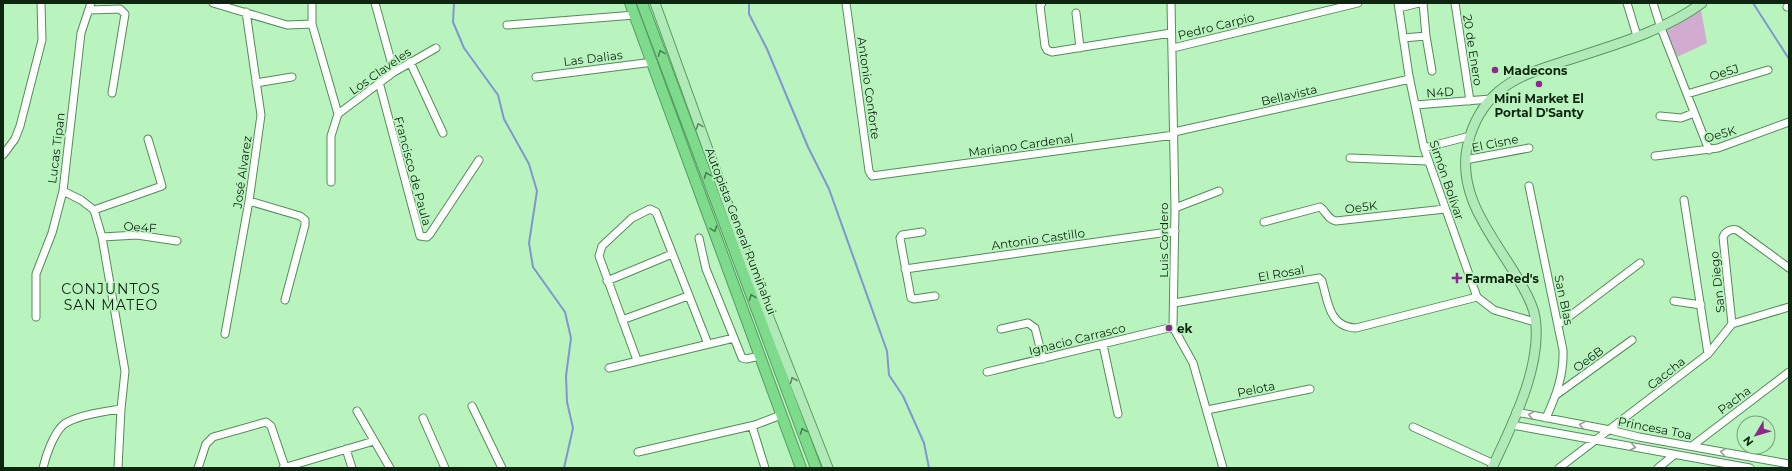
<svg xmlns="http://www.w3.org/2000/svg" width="1792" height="471" font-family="Montserrat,sans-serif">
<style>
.green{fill:#d1acd0}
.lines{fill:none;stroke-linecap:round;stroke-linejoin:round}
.stream{stroke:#7f96d2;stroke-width:2}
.minor-casing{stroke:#558b5b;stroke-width:9}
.major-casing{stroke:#579b61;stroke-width:11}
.highway-casing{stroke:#579b61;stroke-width:12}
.minor{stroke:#fff;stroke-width:7}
.major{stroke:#b2e9b9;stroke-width:9}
.highway{stroke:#7edb8b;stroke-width:10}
.oneway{stroke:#46804e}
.oneway2{stroke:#608766}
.oneway3{stroke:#939d94}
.poi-dot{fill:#8e288f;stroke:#b9f4bf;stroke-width:1.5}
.labels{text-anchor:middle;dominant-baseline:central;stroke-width:3.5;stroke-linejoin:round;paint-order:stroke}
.street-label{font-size:12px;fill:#0f2512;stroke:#b9f4bf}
.poi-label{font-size:12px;font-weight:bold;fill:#0f2512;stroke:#b9f4bf;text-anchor:start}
.quarter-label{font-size:14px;letter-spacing:1px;fill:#0f2512;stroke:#b9f4bf}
</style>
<rect width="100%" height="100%" fill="#b9f4bf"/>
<path class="green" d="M 1701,10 L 1707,43 L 1677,57 L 1665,29 Z"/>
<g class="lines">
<path class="stream" d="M 454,3 L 453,22 L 464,48 L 498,95 L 504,119 L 529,164 L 537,191 L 529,243 L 533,267 L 565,312 L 571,338 L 566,376 L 567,402 L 573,428 L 564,468
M 749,3 L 749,14 L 767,49 L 808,147 L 829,189 L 887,351 L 889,375 L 903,396 L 924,443 L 929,468
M 1753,3 L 1789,59"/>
<defs>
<path id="minor" d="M 213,3 L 287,25 L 312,24
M 312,3 L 312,24 L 338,114 L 331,136 L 331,182
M 375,3 L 394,72
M 846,3 L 869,171 L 872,176 L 1174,135
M 1042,3 L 1040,6 L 1045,46 L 1047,50 L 1052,52 L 1171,33
M 1171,3 L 1175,208 L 1173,327 L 1193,363 L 1223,468
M 1398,3 L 1409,76 L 1424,148 L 1477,297 L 1494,310 L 1535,322
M 1423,3 L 1426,36 L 1432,71
M 1455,3 L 1470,101
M 1627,3 L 1637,36
M 1653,3 L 1661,28 L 1709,150
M 1787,7 L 1789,6
M 1399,8 L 1419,3
M 89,10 L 120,9 L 125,14 L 112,93
M 1076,13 L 1080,48
M 507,25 L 635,15
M 1403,38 L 1426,36
M 1173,48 L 1358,3
M 410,62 L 443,133
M 536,77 L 653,62
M 379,82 L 420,236 L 427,237 L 430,234 L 479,160
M 256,83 L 292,77
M 1687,94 L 1768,70
M 1415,105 L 1491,99
M 338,114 L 394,72 L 436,48
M 1660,116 L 1681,118 L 1694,113
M 1174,132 L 1410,79
M 1424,148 L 1470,136
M 3,155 L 15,139 L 20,126 L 42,40 L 41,3
M 1655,156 L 1718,148 L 1789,122
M 1350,158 L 1427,161
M 1465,160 L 1529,148
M 1529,186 L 1563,350 C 1564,375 1556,396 1546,418
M 63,191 L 81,200 L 94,210 L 102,237 L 125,371 L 121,409 L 118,468
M 1684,200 L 1708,354
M 249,201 L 300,216 L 305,220 L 305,225 L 285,300
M 1175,208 L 1219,191
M 94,210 L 162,186 L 148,139
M 1264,222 L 1320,207 C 1326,211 1328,220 1336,221 L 1445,209
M 922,232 L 902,235 L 900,238 L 911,298 L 914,299 L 935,296
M 102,237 L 137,235 L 177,241
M 699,238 L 706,269 L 734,338
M 905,269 L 1175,231
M 607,281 L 672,254
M 1674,301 L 1701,305
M 1174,303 L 1319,278 L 1322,281 C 1328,302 1329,327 1356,328 L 1477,297
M 36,317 L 36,274 L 52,233 L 63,191 L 81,33 L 91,3
M 622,320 L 688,296
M 1732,324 L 1723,237 C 1725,232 1731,228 1737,230 L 1789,268
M 1558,325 L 1640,263
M 1001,329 L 1028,323 L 1035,328 L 1043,359
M 225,334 L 249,201 L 261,115 L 246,12
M 1103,345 L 1118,414
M 637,360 L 599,256 L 602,246 L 632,218 L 650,209 L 656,212 L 708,344
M 609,368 L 734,338 L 742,358 L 746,359 L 760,356
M 987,372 L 1173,327
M 1556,395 L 1632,340
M 472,406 L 502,468
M 1207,410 L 1310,389
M 357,411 L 390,468
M 1516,412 L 1610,430 L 1639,437 L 1789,464
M 423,418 L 445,468
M 1512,425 L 1750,468
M 752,426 L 765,468
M 1413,427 L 1494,464
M 1692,446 L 1789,372
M 346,449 L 352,468
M 638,452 L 755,425 L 781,415
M 43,468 C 46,455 53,435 63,425 C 74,416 106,411 121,409
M 198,468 L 206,444 L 213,437 L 266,422 L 271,426 L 285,467
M 283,468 L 374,441
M 1559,468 L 1708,354 L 1732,324 L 1789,307
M 1658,468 L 1674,455"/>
<path id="major" d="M 655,3 L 766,310 L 828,468
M 1492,468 C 1512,425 1543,365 1535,317 C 1533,304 1526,293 1520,282 C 1495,238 1455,197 1468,143 C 1473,123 1483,105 1498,92 C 1517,75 1544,68 1568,60 C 1614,45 1662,32 1702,3"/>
<path id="highway" d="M 630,3 L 801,468
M 642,3 L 816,468"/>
</defs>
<use href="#minor" class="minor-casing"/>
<use href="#major" class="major-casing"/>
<use href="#highway" class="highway-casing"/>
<use href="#minor" class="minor"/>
<use href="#major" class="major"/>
<use href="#highway" class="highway"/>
</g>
<defs><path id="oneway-chevron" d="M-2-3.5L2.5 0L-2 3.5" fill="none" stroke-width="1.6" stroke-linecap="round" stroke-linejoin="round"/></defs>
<g class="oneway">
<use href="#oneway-chevron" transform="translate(661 53) rotate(-111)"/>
<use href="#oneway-chevron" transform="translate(707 175) rotate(-111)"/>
<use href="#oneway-chevron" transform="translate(714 229) rotate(70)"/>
<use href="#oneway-chevron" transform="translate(752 297) rotate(-111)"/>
<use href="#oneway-chevron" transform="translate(803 431) rotate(-111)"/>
</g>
<g class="oneway2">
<use href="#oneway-chevron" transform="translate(699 126) rotate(-110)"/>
<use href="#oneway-chevron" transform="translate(793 380) rotate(-112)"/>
</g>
<g class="oneway3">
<use href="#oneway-chevron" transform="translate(1531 415) rotate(-170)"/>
<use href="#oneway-chevron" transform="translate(1582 425) rotate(-170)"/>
<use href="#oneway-chevron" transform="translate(1633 447) rotate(11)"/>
<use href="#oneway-chevron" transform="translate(1723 452) rotate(-170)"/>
</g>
<g class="poi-dot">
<circle cx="1495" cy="70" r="4"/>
<circle cx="1539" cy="84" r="4"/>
<path d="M1455 272h4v4h4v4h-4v4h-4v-4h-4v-4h4z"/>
<circle cx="1169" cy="328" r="4"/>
</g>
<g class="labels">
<g class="street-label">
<text transform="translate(1216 26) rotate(-14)">Pedro Carpio</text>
<text transform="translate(1473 50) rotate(81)">20 de Enero</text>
<text transform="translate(593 58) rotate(-7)">Las Dalias</text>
<text transform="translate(380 71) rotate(-35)">Los Claveles</text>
<text transform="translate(1724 72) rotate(-17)">Oe5J</text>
<text transform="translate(869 88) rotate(82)">Antonio Conforte</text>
<text transform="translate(1440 92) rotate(-4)">N4D</text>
<text transform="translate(1289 95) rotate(-13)">Bellavista</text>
<text transform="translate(1720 134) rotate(-16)">Oe5K</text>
<text transform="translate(1495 143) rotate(-11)">El Cisne</text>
<text transform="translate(1021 145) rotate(-8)">Mariano Cardenal</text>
<text transform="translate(56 148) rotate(-83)">Lucas Tipan</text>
<text transform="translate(413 171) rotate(75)">Francisco de Paula</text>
<text transform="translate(242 172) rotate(-82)">José Alvarez</text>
<text transform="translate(1447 180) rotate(71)">Simón Bolívar</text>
<text transform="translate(1361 207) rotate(-7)">Oe5K</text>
<text transform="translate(140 227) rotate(4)">Oe4F</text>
<text transform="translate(741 231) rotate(69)">Autopista General Rumiñahui</text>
<text transform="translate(1038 239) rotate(-8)">Antonio Castillo</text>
<text transform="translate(1163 240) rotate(-90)">Luis Cordero</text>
<text transform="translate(1281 273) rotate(-10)">El Rosal</text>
<text transform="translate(1717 282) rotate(-96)">San Diego</text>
<text transform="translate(1564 300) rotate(78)">San Blas</text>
<text transform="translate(1077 339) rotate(-14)">Ignacio Carrasco</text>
<text transform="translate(1588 359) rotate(-36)">Oe6B</text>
<text transform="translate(1666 373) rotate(-38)">Caccha</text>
<text transform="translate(1256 389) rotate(-12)">Pelota</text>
<text transform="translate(1734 400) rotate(-37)">Pacha</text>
<text transform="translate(1655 428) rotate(11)">Princesa Toa</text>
</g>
<g class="poi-label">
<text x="1503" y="70">Madecons</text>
<text x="1539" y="98" text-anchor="middle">Mini Market El<tspan x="1539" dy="14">Portal D'Santy</tspan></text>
<text x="1465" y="278">FarmaRed's</text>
<text x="1177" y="328">ek</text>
</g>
<g class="quarter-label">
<text x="111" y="289">CONJUNTOS<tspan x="111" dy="16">SAN MATEO</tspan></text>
</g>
</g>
<rect width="1792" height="471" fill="none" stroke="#0f2512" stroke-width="8"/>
<g transform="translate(1756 435) rotate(232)"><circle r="19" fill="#b9f4bf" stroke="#75a17a"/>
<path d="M0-3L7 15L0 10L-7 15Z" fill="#8e288f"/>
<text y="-6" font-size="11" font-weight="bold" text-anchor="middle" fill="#0f2512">N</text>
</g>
</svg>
